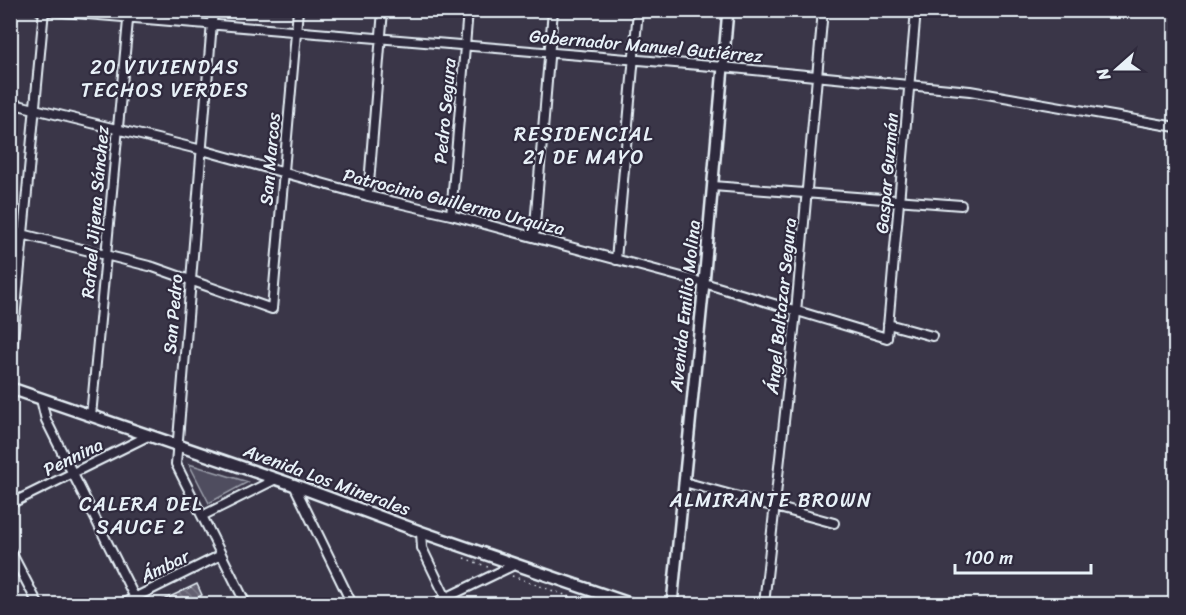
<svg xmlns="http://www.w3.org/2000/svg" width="1186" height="615" font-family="Sriracha,sans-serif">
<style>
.green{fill:#504e5f;stroke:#9ca0ac;stroke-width:1.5}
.building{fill:url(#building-back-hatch);stroke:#e8f1f8;stroke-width:1.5}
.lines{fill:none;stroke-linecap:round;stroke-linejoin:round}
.minor-casing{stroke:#e8f1f8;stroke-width:12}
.tertiary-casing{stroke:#e8f1f8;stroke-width:14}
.secondary-casing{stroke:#e8f1f8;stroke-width:15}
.path{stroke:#e8f1f8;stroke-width:1.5;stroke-dasharray:1.5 4.5;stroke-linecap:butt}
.minor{stroke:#2f2a3d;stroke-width:8}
.tertiary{stroke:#2f2a3d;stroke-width:9}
.secondary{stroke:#2f2a3d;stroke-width:10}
.labels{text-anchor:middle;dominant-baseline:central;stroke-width:4.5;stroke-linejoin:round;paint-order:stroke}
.street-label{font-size:18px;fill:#e8f1f8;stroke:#2f2a3d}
.neighbourhood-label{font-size:20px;letter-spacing:1.5px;fill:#e8f1f8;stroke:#2f2a3d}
</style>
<defs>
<pattern id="building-back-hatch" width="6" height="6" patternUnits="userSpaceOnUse" patternTransform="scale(1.5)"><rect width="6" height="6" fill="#636171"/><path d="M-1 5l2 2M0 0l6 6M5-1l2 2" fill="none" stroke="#797886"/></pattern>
</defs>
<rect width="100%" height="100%" fill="#3a3648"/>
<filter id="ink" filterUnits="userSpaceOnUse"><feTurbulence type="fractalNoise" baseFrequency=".0167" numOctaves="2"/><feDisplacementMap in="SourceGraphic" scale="12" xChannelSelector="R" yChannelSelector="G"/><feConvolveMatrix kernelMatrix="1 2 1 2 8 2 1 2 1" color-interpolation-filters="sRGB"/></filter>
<g filter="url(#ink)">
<path class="green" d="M 189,464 L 248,482 L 209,503 Z"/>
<path class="building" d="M 197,584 L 202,595 L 197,598 L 200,604 L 155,604 Z"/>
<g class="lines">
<defs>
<path id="minor" d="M 39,10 L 723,67 L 970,91 L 1176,127
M 213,10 L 176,464 L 246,604
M 10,103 L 202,150 L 368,196 L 451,215 L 704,283 L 887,338 L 916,10
M 713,186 L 961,205
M 368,196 L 383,10
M 451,215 L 468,10
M 10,231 L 153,267 L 272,309 L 298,10
M 534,237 L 553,10
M 616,260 L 638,10
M 888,324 L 932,336
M 10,373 L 44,10
M 41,399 L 46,420 L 138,604
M 91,416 L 129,10
M 684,482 L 834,523
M 294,485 L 352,604
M 10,504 L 148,436
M 202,516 L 276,479
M 421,532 L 422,548 L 449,604
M 10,550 L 38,604
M 122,604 L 221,555
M 433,604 L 514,565
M 764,604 L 796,312 L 823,10"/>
<path id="tertiary" d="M 672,604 L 704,283 L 728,10"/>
<path id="secondary" d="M 10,388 L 294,485 L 421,532 L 631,604"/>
</defs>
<use href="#minor" class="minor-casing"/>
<use href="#tertiary" class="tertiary-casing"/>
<use href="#secondary" class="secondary-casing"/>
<path class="path" d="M 464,558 L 488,567
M 512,576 L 590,604"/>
<use href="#minor" class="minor"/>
<use href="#tertiary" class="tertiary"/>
<use href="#secondary" class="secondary"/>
</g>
</g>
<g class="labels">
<g class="street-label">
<text transform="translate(646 46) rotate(5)">Gobernador Manuel Gutiérrez</text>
<text transform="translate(445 111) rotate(-85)">Pedro Segura</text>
<text transform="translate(270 159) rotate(-85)">San Marcos</text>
<text transform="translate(887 173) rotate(-85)">Gaspar Guzmán</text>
<text transform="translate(454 202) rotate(14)">Patrocinio Guillermo Urquiza</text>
<text transform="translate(95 212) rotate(-85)">Rafael Jijena Sánchez</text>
<text transform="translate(685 306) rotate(-84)">Avenida Emilio Molina</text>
<text transform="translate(781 306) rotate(-84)">Ángel Baltazar Segura</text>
<text transform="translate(173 314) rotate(-85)">San Pedro</text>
<text transform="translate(73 457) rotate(-26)">Pennina</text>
<text transform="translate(327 480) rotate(20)">Avenida Los Minerales</text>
<text transform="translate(165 566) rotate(-26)">Ámbar</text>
</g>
<g class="neighbourhood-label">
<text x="165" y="67">20 VIVIENDAS<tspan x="165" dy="23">TECHOS VERDES</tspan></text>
<text x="584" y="134">RESIDENCIAL<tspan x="584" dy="23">21 DE MAYO</tspan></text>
<text x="771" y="500">ALMIRANTE BROWN</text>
<text x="141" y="504">CALERA DEL<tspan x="141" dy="23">SAUCE 2</tspan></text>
</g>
</g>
<rect width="1186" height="615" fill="none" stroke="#2f2a3d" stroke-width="36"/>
<rect x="18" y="18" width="1150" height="579" fill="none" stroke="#e8f1f8" stroke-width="2" filter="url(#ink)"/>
<g transform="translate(1117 69) rotate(249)" stroke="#2f2a3d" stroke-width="4.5" paint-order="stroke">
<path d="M0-4.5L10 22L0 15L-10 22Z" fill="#e8f1f8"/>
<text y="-9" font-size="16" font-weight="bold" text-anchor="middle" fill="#e8f1f8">N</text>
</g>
<path d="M955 564v9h136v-9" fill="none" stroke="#e8f1f8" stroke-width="3"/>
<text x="964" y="564" font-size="18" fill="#e8f1f8" stroke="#2f2a3d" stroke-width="4.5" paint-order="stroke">100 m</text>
</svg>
